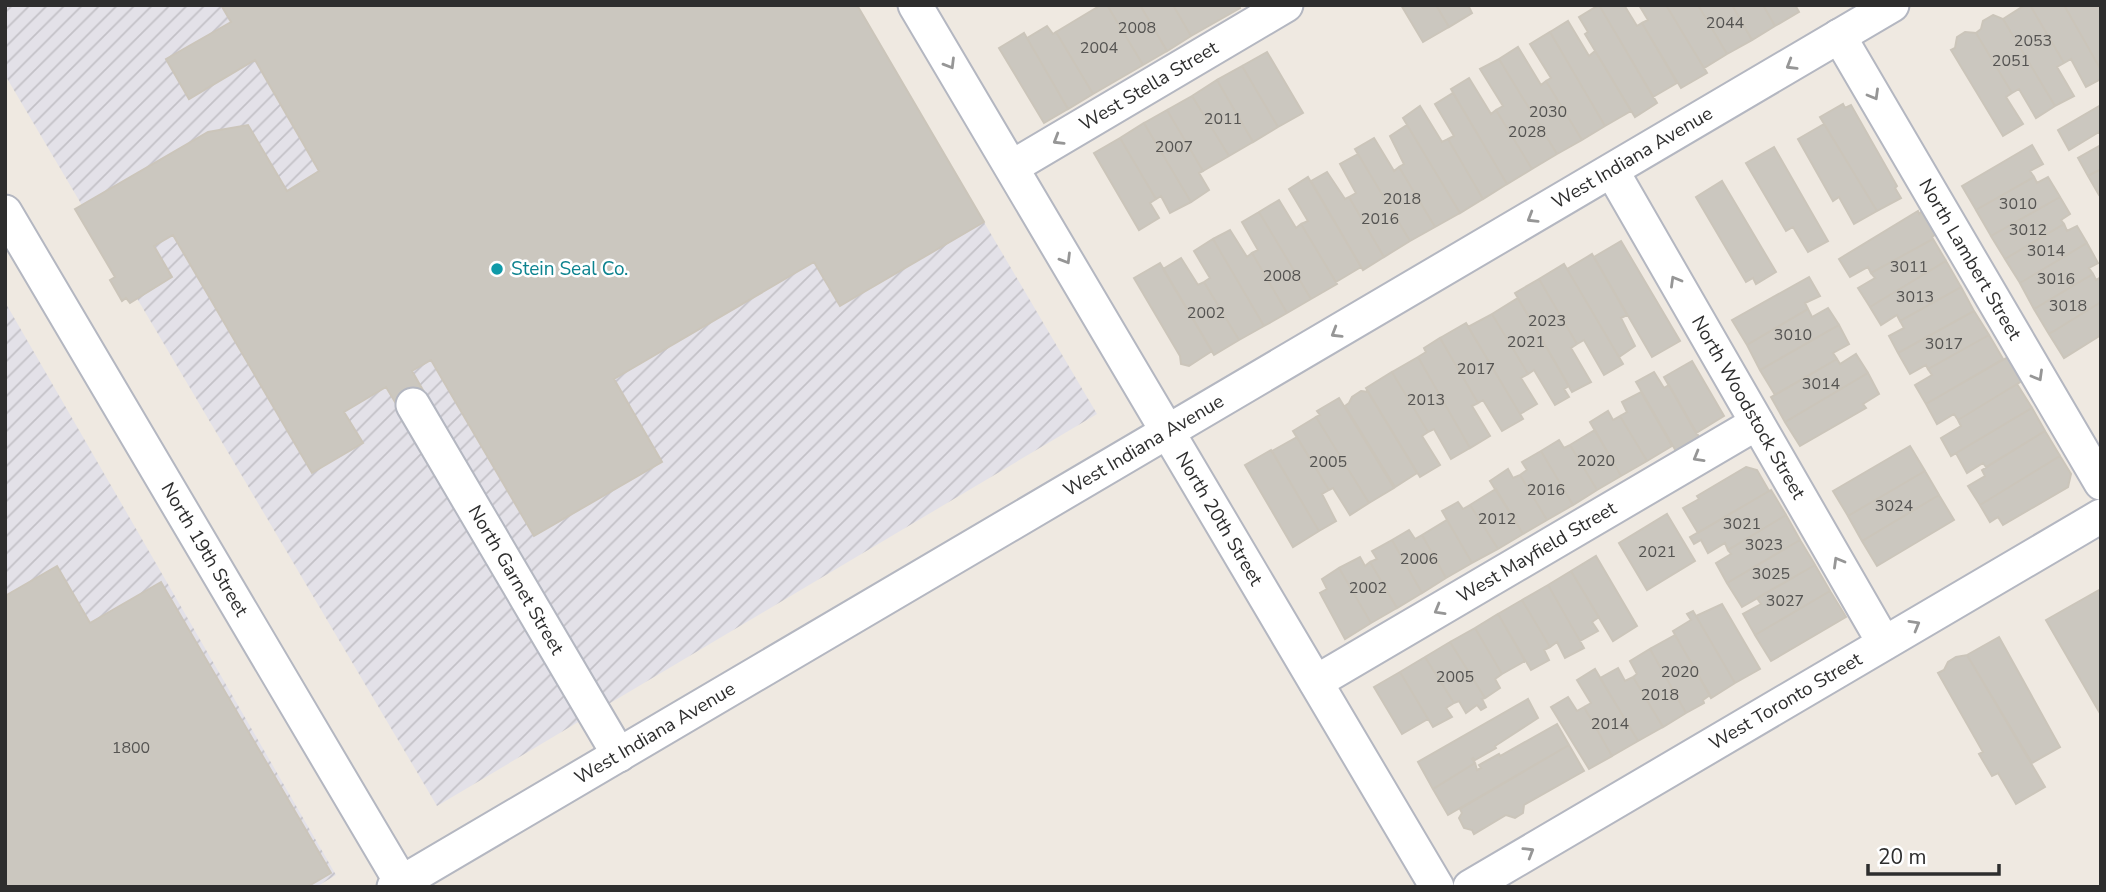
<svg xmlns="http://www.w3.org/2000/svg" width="2106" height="892" font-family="'Nunito Sans',sans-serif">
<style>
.industrial{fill:url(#industrial-furrows)}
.building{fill:#cbc7bf;stroke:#cbc5ba;stroke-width:2}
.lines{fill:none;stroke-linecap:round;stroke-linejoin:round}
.street-casing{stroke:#b4b7c1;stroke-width:37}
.street{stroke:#fff;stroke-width:33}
.oneway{stroke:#969696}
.culture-dot{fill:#0f9aa8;stroke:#fff;stroke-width:2.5}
.labels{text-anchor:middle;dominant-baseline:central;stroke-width:5;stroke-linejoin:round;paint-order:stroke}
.number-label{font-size:16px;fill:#555452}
.street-label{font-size:19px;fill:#2e2e2e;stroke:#fff}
.culture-label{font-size:19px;fill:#0d838f;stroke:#fff;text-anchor:start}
</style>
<defs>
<pattern id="industrial-furrows" width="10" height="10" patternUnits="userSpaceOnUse" patternTransform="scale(1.75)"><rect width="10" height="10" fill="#e3e1e8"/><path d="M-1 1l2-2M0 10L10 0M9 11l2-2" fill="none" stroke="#c3c1c7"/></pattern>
</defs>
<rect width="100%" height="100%" fill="#efe9e1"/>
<path class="industrial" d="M 5,5 L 856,5 L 1097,414 L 437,806 L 5,75 Z
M 5,302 L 336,875 L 316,887 L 5,887 Z"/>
<path class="building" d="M 221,5 L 857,5 L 984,222 L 840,306 L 814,262 L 614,379 L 662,462 L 534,536 L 431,360 L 412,371 L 424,392 L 398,407 L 386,387 L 344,412 L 363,443 L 312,473 L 173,235 L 154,246 L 172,277 L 130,303 L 126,298 L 122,301 L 110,280 L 115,277 L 75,209 L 208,132 L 248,125 L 287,191 L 319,171 L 255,60 L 189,99 L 166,59 L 231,22 Z
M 1101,5 L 1107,5 L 1143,65 L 1093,94 L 1056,32 Z
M 1107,5 L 1140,5 L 1167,51 L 1143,65 Z
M 1140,5 L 1173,5 L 1191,36 L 1167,51 Z
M 1173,5 L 1239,5 L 1240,8 L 1191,36 Z
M 1401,5 L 1436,5 L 1449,27 L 1423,42 Z
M 1436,5 L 1468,5 L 1472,13 L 1449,27 Z
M 1599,5 L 1657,103 L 1635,117 L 1585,34 L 1588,32 L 1579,17 Z
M 1599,5 L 1624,5 L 1637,26 L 1642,23 L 1677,83 L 1653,97 Z
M 1639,5 L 1666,5 L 1707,73 L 1681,88 L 1642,23 L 1648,20 Z
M 1666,5 L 1698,5 L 1727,54 L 1704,68 Z
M 1698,5 L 1732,5 L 1752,40 L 1727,54 Z
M 1732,5 L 1763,5 L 1775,26 L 1752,40 Z
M 1763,5 L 1795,5 L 1799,12 L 1775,26 Z
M 2025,5 L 2030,5 L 2064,63 L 2057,67 L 2074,96 L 2055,106 L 2003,19 Z
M 2030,5 L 2064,5 L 2101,70 L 2101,79 L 2086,87 L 2071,59 L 2064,63 Z
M 2064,5 L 2101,6 L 2101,70 Z
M 1993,15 L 2003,19 L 2055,106 L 2036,118 L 2019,89 L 2012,93 L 1976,33 L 1981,29 L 1983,21 Z
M 1568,21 L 1589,56 L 1595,51 L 1631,111 L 1605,126 L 1550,32 Z
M 1047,26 L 1053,34 L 1056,32 L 1093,94 L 1068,109 L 1027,38 Z
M 1550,32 L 1605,126 L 1582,140 L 1546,81 L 1551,78 L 1530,44 Z
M 1965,32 L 1976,33 L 2012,93 L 2006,97 L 2023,124 L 2003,136 L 1951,50 L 1955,48 L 1957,37 Z
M 1024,33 L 1068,109 L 1044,123 L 999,48 Z
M 1518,47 L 1541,85 L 1546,81 L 1582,140 L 1557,154 L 1499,59 Z
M 1267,52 L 1303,113 L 1278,127 L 1242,66 Z
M 1499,59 L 1557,154 L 1532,169 L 1496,110 L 1503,106 L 1480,69 Z
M 1242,66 L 1278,127 L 1253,142 L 1217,80 Z
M 1469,78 L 1491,114 L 1496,110 L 1532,169 L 1507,184 L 1451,89 Z
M 1217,80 L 1253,142 L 1229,156 L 1192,96 Z
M 1453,93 L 1507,184 L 1483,199 L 1448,139 L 1454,136 L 1435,104 Z
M 1192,96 L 1229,156 L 1203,171 L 1167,110 Z
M 1843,104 L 1845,108 L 1851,105 L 1897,186 L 1895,188 L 1901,198 L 1877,211 L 1820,117 Z
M 2101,105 L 2101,135 L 2099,132 L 2069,150 L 2058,130 Z
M 1420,106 L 1442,142 L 1448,139 L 1483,199 L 1460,213 L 1403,118 Z
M 1167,110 L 1203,171 L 1199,173 L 1209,190 L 1191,202 L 1144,123 Z
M 1144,123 L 1191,202 L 1170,213 L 1161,196 L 1156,199 L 1120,138 Z
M 1824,124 L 1877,211 L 1854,224 L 1839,197 L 1833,201 L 1798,139 Z
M 1407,125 L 1460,213 L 1435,227 L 1399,167 L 1404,164 L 1390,136 Z
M 1120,138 L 1156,199 L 1150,203 L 1159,218 L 1139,230 L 1094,153 Z
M 1374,138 L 1394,171 L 1399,167 L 1435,227 L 1410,241 L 1355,149 Z
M 2032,145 L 2043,164 L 2030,171 L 2034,177 L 1976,210 L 1962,186 Z
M 2101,145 L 2101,169 L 2088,176 L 2078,158 Z
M 1774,147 L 1828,241 L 1808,252 L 1793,227 L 1786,231 L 1746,163 Z
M 1358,154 L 1410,241 L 1384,257 L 1349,197 L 1356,193 L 1340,164 Z
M 2101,169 L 2101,194 L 2099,195 L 2088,176 Z
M 1327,172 L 1345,199 L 1349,197 L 1384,257 L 1363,270 L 1311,181 Z
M 1308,177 L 1361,267 L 1336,282 L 1301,224 L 1308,221 L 1289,189 Z
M 2034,177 L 2037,183 L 2048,177 L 2060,197 L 1991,236 L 1976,210 Z
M 1722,181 L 1776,272 L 1756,284 L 1753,278 L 1746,282 L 1696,197 Z
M 2060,197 L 2070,214 L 2061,220 L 2064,224 L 2005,259 L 1991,236 Z
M 1279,200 L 1296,228 L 1301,224 L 1337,284 L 1311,299 L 1259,212 Z
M 1918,211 L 1919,214 L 1922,211 L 1936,234 L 1932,237 L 1933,239 L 1871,273 L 1868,267 L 1850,277 L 1839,259 Z
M 1259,212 L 1311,299 L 1287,313 L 1252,253 L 1258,250 L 1242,222 Z
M 2064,224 L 2067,231 L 2077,226 L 2087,243 L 2020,283 L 2005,259 Z
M 1230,230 L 1247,257 L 1252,253 L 1287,313 L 1264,326 L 1213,239 Z
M 1213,239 L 1264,326 L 1239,340 L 1204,282 L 1210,278 L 1194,251 Z
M 1933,239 L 1946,261 L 1870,307 L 1858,288 L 1875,278 L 1871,273 Z
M 1621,241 L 1680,341 L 1652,357 L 1594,257 Z
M 2087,243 L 2098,263 L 2089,268 L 2093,274 L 2034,309 L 2020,283 Z
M 1592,254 L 1627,315 L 1621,318 L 1635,346 L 1619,357 L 1567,269 Z
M 1181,258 L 1198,285 L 1204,282 L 1239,340 L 1214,355 L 1163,269 Z
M 1946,261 L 1961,287 L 1900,321 L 1897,315 L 1881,325 L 1870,307 Z
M 1160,263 L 1212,351 L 1189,366 L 1181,364 L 1180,356 L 1134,278 Z
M 1564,264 L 1623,364 L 1604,375 L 1584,340 L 1577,344 L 1539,279 Z
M 2093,274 L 2096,280 L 2101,277 L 2101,302 L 2049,334 L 2034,309 Z
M 1809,277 L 1820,296 L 1805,303 L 1808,309 L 1747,345 L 1732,320 Z
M 1539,279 L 1577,344 L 1571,348 L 1591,382 L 1572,392 L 1515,293 Z
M 1961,287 L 1974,311 L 1898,353 L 1889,336 L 1904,328 L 1900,321 Z
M 1518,298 L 1569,386 L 1564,389 L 1569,397 L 1555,405 L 1534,370 L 1528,374 L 1492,314 Z
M 2101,302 L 2101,335 L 2064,358 L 2049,334 Z
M 1828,308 L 1839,325 L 1760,370 L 1747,345 L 1808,309 L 1812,317 Z
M 1974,311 L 1989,335 L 1928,369 L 1926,365 L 1910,374 L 1898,353 Z
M 1492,314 L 1528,374 L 1521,378 L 1537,404 L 1520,414 L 1468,327 Z
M 1466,323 L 1523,419 L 1502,431 L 1483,400 L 1478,403 L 1440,338 Z
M 1839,325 L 1849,344 L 1833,353 L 1837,359 L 1775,395 L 1760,370 Z
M 1989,335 L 2003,359 L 1926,404 L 1915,385 L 1932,375 L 1928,369 Z
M 1440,338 L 1478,403 L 1472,406 L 1490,436 L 1470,448 L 1418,357 L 1426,352 L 1424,348 Z
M 1856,354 L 1868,373 L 1785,422 L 1771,397 L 1837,359 L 1840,364 Z
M 1418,357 L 1470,448 L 1451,459 L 1434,429 L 1428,432 L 1392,372 Z
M 2008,357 L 2022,381 L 1958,420 L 1954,414 L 1937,424 L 1926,404 Z
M 1692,361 L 1724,416 L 1696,433 L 1664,377 Z
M 1392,372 L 1428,432 L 1422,436 L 1440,465 L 1420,477 L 1366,388 Z
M 1654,372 L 1664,388 L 1669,385 L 1699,437 L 1676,451 L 1636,382 Z
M 1868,373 L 1879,394 L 1863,404 L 1866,408 L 1800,446 L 1785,422 Z
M 2017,384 L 2032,408 L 1951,456 L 1941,438 L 1961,426 L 1958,420 Z
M 1361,391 L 1368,392 L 1417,473 L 1395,487 L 1345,406 L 1349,403 L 1352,397 Z
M 1641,392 L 1672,446 L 1647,461 L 1620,416 L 1627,412 L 1622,402 Z
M 1339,398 L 1394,488 L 1369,503 L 1316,417 L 1320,415 L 1317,411 Z
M 2032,408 L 2045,431 L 1986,467 L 1983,463 L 1967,473 L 1956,453 Z
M 1608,411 L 1613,420 L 1620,416 L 1647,461 L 1621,476 L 1590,422 Z
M 1316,417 L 1369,503 L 1350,515 L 1333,488 L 1329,490 L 1293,431 Z
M 1595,430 L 1621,476 L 1597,490 L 1570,445 Z
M 2045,431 L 2060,456 L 1980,505 L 1968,486 L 1985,476 L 1982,470 Z
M 1297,437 L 1329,490 L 1322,494 L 1336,521 L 1319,531 L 1272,451 Z
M 1559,440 L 1564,448 L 1570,445 L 1597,490 L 1573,505 L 1541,451 Z
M 1910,446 L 1925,471 L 1848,516 L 1833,491 Z
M 1271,450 L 1319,531 L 1293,547 L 1245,465 Z
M 1541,451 L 1573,505 L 1547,520 L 1520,475 L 1527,470 L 1522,462 Z
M 2060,456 L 2071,474 L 2068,487 L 2003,525 L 1998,517 L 1990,522 L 1980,505 Z
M 1746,467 L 1757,470 L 1769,491 L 1698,533 L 1683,508 L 1699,499 L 1697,496 Z
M 1508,469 L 1513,478 L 1520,475 L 1547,520 L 1523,534 L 1490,481 Z
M 1925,471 L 1939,495 L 1862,541 L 1848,516 Z
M 1496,489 L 1523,534 L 1498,549 L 1470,505 Z
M 1771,490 L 1786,515 L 1728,550 L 1725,543 L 1708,553 L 1701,540 L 1694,544 L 1690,537 Z
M 1939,495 L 1954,520 L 1877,566 L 1862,541 Z
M 1458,502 L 1463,509 L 1470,505 L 1498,549 L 1472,563 L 1442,511 Z
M 1667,514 L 1695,561 L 1647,590 L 1619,543 Z
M 1786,515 L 1800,540 L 1727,583 L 1716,563 L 1731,554 L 1728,550 Z
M 1447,520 L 1472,563 L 1446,578 L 1422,535 Z
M 1409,530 L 1415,539 L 1422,535 L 1446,578 L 1422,593 L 1392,540 Z
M 1392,540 L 1422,593 L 1397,608 L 1370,562 L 1377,559 L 1372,551 Z
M 1800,540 L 1815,565 L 1742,607 L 1727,583 Z
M 1596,556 L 1637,626 L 1613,641 L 1571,571 Z
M 1360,557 L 1365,566 L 1370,562 L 1397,608 L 1371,623 L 1339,568 Z
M 1815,565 L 1830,591 L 1755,635 L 1743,614 L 1761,604 L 1757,598 Z
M 57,566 L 90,623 L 161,582 L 331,873 L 307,887 L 5,887 L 5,596 Z
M 1339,568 L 1371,623 L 1345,639 L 1320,593 L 1327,589 L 1322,579 Z
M 1571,571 L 1599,617 L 1592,622 L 1598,631 L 1580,641 L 1548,585 Z
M 1548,585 L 1584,648 L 1565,658 L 1557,642 L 1550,647 L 1522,600 Z
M 2101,589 L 2101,715 L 2046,620 Z
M 1830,591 L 1846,617 L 1771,661 L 1755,635 Z
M 1522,600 L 1550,647 L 1544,650 L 1549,660 L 1531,670 L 1498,614 Z
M 1722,604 L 1760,669 L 1735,683 L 1696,616 Z
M 1693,611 L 1735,683 L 1711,698 L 1673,631 L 1691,620 L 1687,614 Z
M 1498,614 L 1525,661 L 1502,674 L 1475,628 Z
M 1475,628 L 1502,674 L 1495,679 L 1500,688 L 1485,698 L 1450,642 Z
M 1675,635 L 1710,695 L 1703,700 L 1704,703 L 1686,713 L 1650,649 Z
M 1999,637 L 2060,747 L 2032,763 L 1967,655 Z
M 1450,642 L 1485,698 L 1482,699 L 1486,707 L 1481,710 L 1477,705 L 1466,713 L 1459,701 L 1454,703 L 1425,657 Z
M 1650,649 L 1686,713 L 1663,727 L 1633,677 L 1637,674 L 1630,661 Z
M 1967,655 L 2045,787 L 2016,804 L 1998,773 L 1992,776 L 1979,754 L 1983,752 L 1938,673 L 1944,670 L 1948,662 L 1956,657 Z
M 1425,657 L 1454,703 L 1446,708 L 1452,717 L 1433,727 L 1400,672 Z
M 1618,668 L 1625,681 L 1633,677 L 1663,727 L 1638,741 L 1600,678 Z
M 1595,669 L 1638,741 L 1612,756 L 1584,707 L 1591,703 L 1577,680 Z
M 1400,672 L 1428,719 L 1402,734 L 1374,687 Z
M 1568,697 L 1577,711 L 1584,707 L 1612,756 L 1589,769 L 1551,707 Z
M 1528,699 L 1538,718 L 1495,746 L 1496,748 L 1475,760 L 1473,758 L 1472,759 L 1475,763 L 1433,789 L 1418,762 Z
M 1557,724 L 1569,745 L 1448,815 L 1433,789 L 1475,763 L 1477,770 L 1481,768 L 1479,765 L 1499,754 L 1500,756 Z
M 1569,745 L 1584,771 L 1524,805 L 1523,813 L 1515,818 L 1506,815 L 1474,834 L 1472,830 L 1464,828 L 1459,818 L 1462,813 L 1460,809 Z"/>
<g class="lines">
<defs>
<g id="street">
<path id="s1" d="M 915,5 L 1437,887"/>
<path id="s2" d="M 1839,36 L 2101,483"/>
<path id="s3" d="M 1012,167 L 1286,5"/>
<path id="s4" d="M 1612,171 L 1884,643"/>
<path id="s5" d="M 5,212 L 404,887"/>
<path id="s6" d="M 413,405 L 619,755"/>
<path id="s7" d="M 1316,682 L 1757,423"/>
<path id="s8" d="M 394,887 L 1892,5"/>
<path id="s9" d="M 1470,887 L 2101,516"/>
</g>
</defs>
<use href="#street" class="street-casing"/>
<use href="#street" class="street"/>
</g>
<defs><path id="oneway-chevron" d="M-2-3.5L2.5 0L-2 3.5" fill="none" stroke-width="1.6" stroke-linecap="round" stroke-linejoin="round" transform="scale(1.75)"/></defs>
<g class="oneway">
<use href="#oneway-chevron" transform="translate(950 64) rotate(59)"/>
<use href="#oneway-chevron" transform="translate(1791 65) rotate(149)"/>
<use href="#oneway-chevron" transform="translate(1874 95) rotate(60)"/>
<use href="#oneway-chevron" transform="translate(1058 140) rotate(149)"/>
<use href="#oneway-chevron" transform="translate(1532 218) rotate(149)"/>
<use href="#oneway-chevron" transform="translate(1066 259) rotate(59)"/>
<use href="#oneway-chevron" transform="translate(1675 281) rotate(-120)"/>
<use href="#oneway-chevron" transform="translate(1336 333) rotate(149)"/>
<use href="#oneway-chevron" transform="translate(2038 376) rotate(60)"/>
<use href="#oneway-chevron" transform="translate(1698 457) rotate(150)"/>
<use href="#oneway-chevron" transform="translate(1838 562) rotate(-120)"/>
<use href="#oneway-chevron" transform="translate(1439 610) rotate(150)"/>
<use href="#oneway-chevron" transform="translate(1915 625) rotate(-30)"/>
<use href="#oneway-chevron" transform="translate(1529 852) rotate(-31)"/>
</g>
<circle class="culture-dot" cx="497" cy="269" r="7"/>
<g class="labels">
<g class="number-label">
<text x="1725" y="23">2044</text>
<text x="1137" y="28">2008</text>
<text x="2033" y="41">2053</text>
<text x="1099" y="48">2004</text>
<text x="2011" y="61">2051</text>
<text x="1548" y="112">2030</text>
<text x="1223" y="119">2011</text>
<text x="1527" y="132">2028</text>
<text x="1174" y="147">2007</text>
<text x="1402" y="199">2018</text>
<text x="2018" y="204">3010</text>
<text x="1380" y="219">2016</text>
<text x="2028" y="230">3012</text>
<text x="2046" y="251">3014</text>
<text x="1909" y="267">3011</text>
<text x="1282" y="276">2008</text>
<text x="2056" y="279">3016</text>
<text x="1915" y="297">3013</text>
<text x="2068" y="306">3018</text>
<text x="1206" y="313">2002</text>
<text x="1547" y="321">2023</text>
<text x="1793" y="335">3010</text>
<text x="1526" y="342">2021</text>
<text x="1944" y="344">3017</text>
<text x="1476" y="369">2017</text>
<text x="1821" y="384">3014</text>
<text x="1426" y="400">2013</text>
<text x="1596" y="461">2020</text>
<text x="1328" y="462">2005</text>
<text x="1546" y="490">2016</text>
<text x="1894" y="506">3024</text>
<text x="1497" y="519">2012</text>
<text x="1742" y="524">3021</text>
<text x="1764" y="545">3023</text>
<text x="1657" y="552">2021</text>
<text x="1419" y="559">2006</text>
<text x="1771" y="574">3025</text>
<text x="1368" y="588">2002</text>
<text x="1785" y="601">3027</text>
<text x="1680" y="672">2020</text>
<text x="1455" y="677">2005</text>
<text x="1660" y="695">2018</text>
<text x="1610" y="724">2014</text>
<text x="131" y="748">1800</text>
</g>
<g class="street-label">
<text stroke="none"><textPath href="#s3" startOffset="159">West Stella Street</textPath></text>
<text stroke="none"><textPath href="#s8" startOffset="1437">West Indiana Avenue</textPath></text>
<text stroke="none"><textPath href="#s2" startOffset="259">North Lambert Street</textPath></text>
<text stroke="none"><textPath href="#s4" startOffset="273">North Woodstock Street</textPath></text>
<text stroke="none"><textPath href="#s8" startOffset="870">West Indiana Avenue</textPath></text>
<text stroke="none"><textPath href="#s1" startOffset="597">North 20th Street</textPath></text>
<text stroke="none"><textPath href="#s5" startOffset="392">North 19th Street</textPath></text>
<text stroke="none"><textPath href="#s7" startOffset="256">West Mayfield Street</textPath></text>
<text stroke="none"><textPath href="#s6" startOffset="203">North Garnet Street</textPath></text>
<text stroke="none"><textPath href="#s9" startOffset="366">West Toronto Street</textPath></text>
<text stroke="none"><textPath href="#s8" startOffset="303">West Indiana Avenue</textPath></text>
</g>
<g class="culture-label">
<text x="511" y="269">Stein Seal Co.</text>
</g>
</g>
<rect width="2106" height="892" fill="none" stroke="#2e2e2e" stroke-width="14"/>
<path d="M1868 864v10h131v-10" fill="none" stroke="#2e2e2e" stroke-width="3.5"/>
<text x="1878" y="864" font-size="21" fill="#2e2e2e" stroke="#ffffff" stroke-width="5" paint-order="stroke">20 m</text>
</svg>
